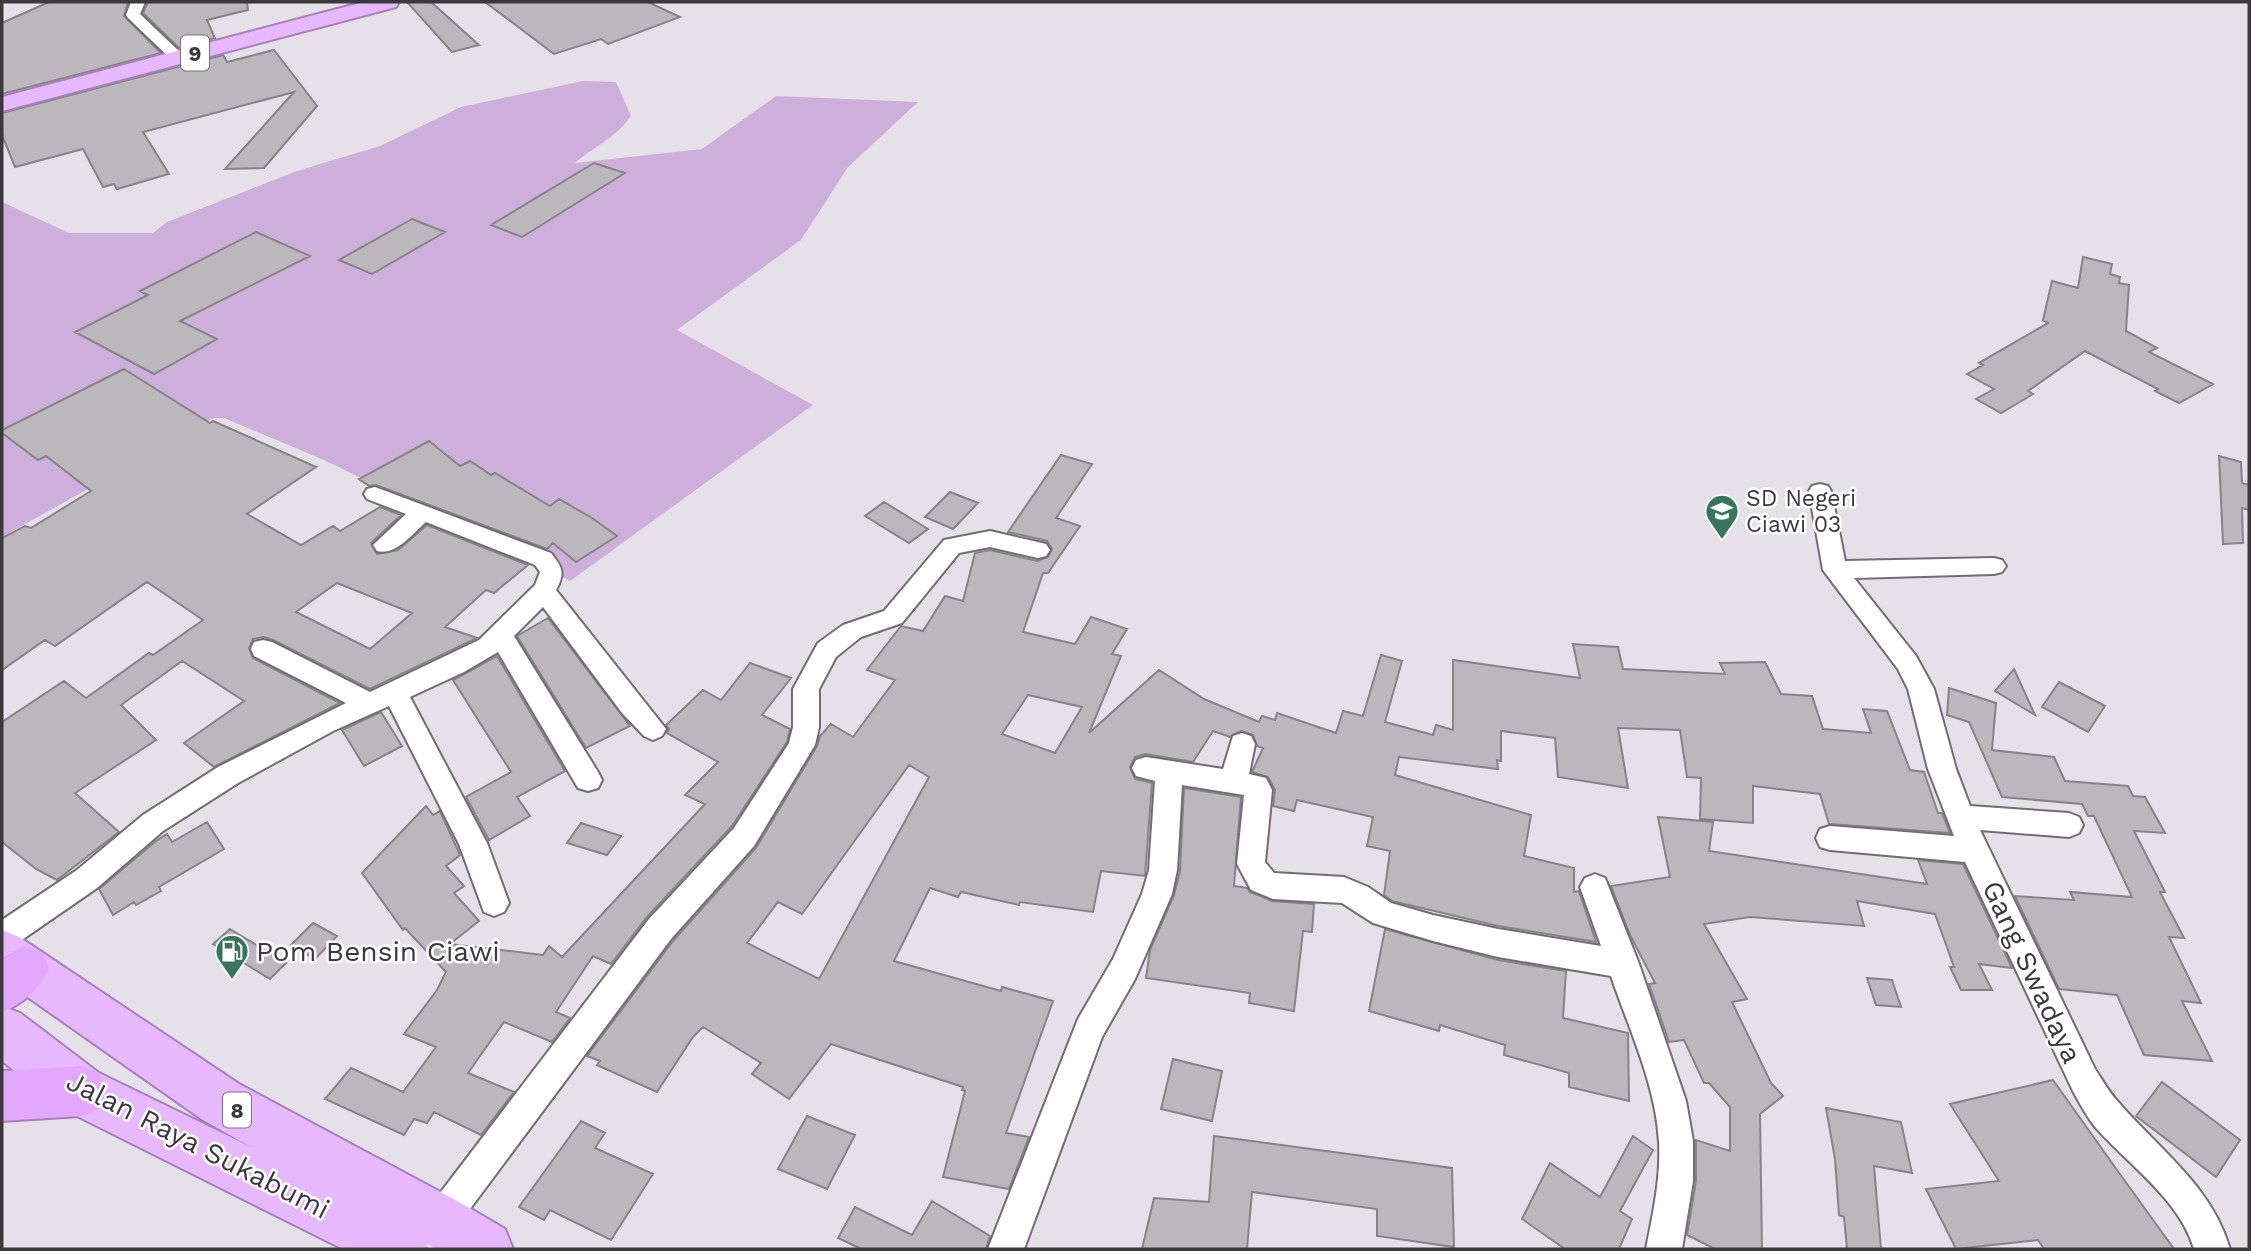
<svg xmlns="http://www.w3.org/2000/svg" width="2251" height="1251" font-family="'Work Sans',sans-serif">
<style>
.green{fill:#ceafdb}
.building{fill:#bbb7bd;stroke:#878389;stroke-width:2;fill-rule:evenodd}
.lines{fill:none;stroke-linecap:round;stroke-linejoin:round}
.minor-casing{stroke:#726d73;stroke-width:4}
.trunk-casing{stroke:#a880b9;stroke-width:4}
.motorway-casing{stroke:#a880b9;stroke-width:4}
.minor{fill:#fff;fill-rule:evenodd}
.trunk{fill:#e8b8fe;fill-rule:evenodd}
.motorway{fill:#e3a7fd;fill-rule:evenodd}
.labels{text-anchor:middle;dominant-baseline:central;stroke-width:5;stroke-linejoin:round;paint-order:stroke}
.shield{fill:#fff;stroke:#767476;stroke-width:2}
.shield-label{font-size:21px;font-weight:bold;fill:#3b393b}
.poi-label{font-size:23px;fill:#3b393b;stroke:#fff;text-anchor:start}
.near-poi-label{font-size:28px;fill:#3b393b;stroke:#fff;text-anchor:start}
.near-street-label{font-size:28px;fill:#3b393b;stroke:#fff}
</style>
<rect width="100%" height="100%" fill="#e6e1e8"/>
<path class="green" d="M 583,81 L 616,82 L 631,116 C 614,140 594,146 575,163 L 702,149 L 776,96 L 918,102 L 848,167 L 801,240 L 677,330 L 813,405 L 570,581 L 324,460 L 224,418 L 213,418 L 119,475 L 106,479 L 2,537 L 2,202 L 69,233 L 153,233 L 167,222 L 297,171 L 380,146 L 461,107 Z"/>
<path class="building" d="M 49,2 L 128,2 L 124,16 L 161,53 L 2,94 L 2,23 Z
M 148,2 L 247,2 L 248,10 L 207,20 L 215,38 L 179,48 L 143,13 Z
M 407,2 L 431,2 L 479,45 L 452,52 Z
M 485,2 L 648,2 L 680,17 L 608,44 L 601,39 L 554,54 Z
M 274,50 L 317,106 L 264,168 L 225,169 L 294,92 L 143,132 L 169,174 L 117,189 L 114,184 L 103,187 L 83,149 L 15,167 L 2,135 L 2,113 L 223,55 L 227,62 Z
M 594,163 L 625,173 L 522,237 L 491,225 Z
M 412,219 L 445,232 L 372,274 L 339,260 Z
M 256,232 L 310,256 L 180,321 L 217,339 L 154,374 L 75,332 L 148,295 L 140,291 Z
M 2083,257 L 2112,264 L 2110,274 L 2120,277 L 2119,283 L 2129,285 L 2126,331 L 2157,348 L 2149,352 L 2213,384 L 2179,403 L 2155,391 L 2158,389 L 2085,351 L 2028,391 L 2033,394 L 2001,413 L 1976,399 L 1994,389 L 1967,374 L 1983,365 L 1979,363 L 2048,323 L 2043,320 L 2052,281 L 2078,288 Z
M 124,369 L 210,423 L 213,421 L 316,467 L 247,514 L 301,545 L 333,526 L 340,531 L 380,507 L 401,515 L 371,543 L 377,554 L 398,550 L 427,525 L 528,565 L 494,593 L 486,590 L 445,627 L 477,638 L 370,689 L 273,640 L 264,637 L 253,639 L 249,648 L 253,658 L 340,703 L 214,767 L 184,743 L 244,701 L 182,661 L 121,705 L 156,740 L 75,793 L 119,832 L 57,880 L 36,869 L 2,842 L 2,722 L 64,681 L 86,698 L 149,653 L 153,655 L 203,620 L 147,582 L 55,646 L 45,640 L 2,670 L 2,538 L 25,526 L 31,528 L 91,491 L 46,456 L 38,460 L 2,433 L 2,430 ZM 337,583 L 412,613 L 370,649 L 296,612 Z
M 429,441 L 460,466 L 470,461 L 491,475 L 495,473 L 550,506 L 559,499 L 592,518 L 617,536 L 576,562 L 553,543 L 547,549 L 376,485 L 369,486 L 359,479 Z
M 1061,455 L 1092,464 L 1056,518 L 1080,526 L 1048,573 L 1043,573 L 1023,632 L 1075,644 L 1091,617 L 1127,629 L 1112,654 L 1121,656 L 1089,733 L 1159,670 L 1204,699 L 1259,722 L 1262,716 L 1275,720 L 1277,713 L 1336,733 L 1343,711 L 1363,716 L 1381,655 L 1402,661 L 1385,722 L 1433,735 L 1436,725 L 1453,730 L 1453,660 L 1580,678 L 1573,644 L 1618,647 L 1623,669 L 1725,674 L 1720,663 L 1765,662 L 1781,694 L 1812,696 L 1823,729 L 1871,733 L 1863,709 L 1887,711 L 1910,770 L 1924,772 L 1938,813 L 1942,813 L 1950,833 L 1829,824 L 1820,794 L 1753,786 L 1753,823 L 1700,819 L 1701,778 L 1687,777 L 1680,730 L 1618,728 L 1628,788 L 1558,777 L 1555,738 L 1501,731 L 1501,761 L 1497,760 L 1498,769 L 1399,757 L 1395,775 L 1531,815 L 1524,856 L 1574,868 L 1574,892 L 1579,891 L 1596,942 L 1498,926 L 1392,901 L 1384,895 L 1390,851 L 1367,846 L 1373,817 L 1297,800 L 1294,811 L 1273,806 L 1275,790 L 1268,777 L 1252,772 L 1263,748 L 1257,746 L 1253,735 L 1241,731 L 1230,737 L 1213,731 L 1193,762 L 1145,754 L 1135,757 L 1130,767 L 1135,779 L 1152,783 L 1145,876 L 1101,871 L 1093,912 L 1020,902 L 1019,905 L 961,892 L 958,897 L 930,888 L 894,961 L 1001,991 L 1002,987 L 1053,1001 L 1006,1133 L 1029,1137 L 1009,1189 L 943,1177 L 965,1091 L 962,1090 L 963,1087 L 831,1044 L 789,1099 L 752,1074 L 761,1063 L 703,1027 L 693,1037 L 657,1092 L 597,1065 L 600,1061 L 587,1056 L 673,941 L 756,848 L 817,746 L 820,736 L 831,724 L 853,737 L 895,680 L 867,670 L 901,626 L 923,631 L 945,596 L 963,601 L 975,553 L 990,550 L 1037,561 L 1048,557 L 1052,549 L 1047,541 L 1008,532 ZM 1028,695 L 1082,707 L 1055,753 L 1002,734 ZM 909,765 L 929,777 L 819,979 L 747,943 L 778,902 L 802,914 Z
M 2219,456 L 2241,462 L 2242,483 L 2249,485 L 2249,510 L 2242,508 L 2243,543 L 2223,544 Z
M 950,492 L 978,503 L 953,529 L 925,517 Z
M 884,502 L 928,529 L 909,543 L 865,516 Z
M 548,618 L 630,726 L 586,748 L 517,636 Z
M 497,656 L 565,771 L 517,797 L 530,816 L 489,840 L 466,797 L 511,772 L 453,680 Z
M 750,663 L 791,678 L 762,715 L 790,729 L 787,742 L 732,826 L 647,917 L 611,964 L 593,956 L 556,1012 L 570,1018 L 552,1042 L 504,1022 L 468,1073 L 514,1092 L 481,1135 L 434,1112 L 427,1123 L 414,1119 L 404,1135 L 325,1099 L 351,1068 L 403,1092 L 436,1047 L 404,1034 L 437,990 L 446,972 L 405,928 L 403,930 L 362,873 L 426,806 L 433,815 L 440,811 L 460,855 L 446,866 L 464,886 L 454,893 L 479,921 L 450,944 L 543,955 L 549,946 L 562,957 L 705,804 L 685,795 L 718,762 L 667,733 L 669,729 L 666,725 L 703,690 L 721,700 Z
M 2014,669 L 2035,715 L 1995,691 Z
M 2059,682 L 2105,706 L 2088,732 L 2042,707 Z
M 1949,688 L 1996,703 L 1992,750 L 2054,757 L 2065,781 L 2128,786 L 2133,796 L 2145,797 L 2165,833 L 2134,831 L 2165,892 L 2160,892 L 2184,938 L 2169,937 L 2201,1003 L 2182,1001 L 2212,1061 L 2144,1055 L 2117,995 L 2059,989 L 2015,896 L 2074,900 L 2070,892 L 2132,897 L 2094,816 L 2088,816 L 2082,804 L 2002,797 L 1969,722 L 1947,715 Z
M 381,712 L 402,746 L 364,766 L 342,730 Z
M 1184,788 L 1241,797 L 1234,886 L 1247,888 L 1250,892 L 1272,901 L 1314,904 L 1312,932 L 1303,931 L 1294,1011 L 1249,1003 L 1250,993 L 1146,978 L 1150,950 L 1174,895 L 1180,871 Z
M 1658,817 L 1713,822 L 1709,851 L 1927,884 L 1918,860 L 1963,864 L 2012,968 L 1979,964 L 1992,990 L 1961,990 L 1950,967 L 1954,967 L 1935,914 L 1857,901 L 1864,926 L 1750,917 L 1704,924 L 1747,999 L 1732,1002 L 1771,1083 L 1783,1096 L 1760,1114 L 1762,1249 L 1715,1249 L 1687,1235 L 1696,1181 L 1696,1140 L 1730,1151 L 1730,1107 L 1709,1083 L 1704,1083 L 1684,1040 L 1669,1042 L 1649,984 L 1655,983 L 1630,935 L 1611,886 L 1670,877 Z
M 207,822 L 224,849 L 159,887 L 161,891 L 136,905 L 134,902 L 113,915 L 99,889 L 156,841 L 167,834 L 172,842 Z
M 581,823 L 621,836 L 607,855 L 567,843 Z
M 313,923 L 337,936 L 315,959 L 291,945 Z
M 230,929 L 286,963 L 270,979 L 213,944 Z
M 1385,929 L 1498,960 L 1566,971 L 1563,1018 L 1628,1033 L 1629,1101 L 1569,1087 L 1569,1073 L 1504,1055 L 1505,1045 L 1440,1025 L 1439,1031 L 1369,1011 Z
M 1867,978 L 1892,980 L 1901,1007 L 1876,1005 Z
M 1173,1059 L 1222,1071 L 1212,1121 L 1161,1109 Z
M 2053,1080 L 2117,1170 L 2174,1249 L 2044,1249 L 2038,1240 L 1956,1249 L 1926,1189 L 1999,1181 L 1950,1104 Z
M 2162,1082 L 2240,1140 L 2216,1177 L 2136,1116 Z
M 1826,1108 L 1901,1122 L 1912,1173 L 1874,1166 L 1881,1249 L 1847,1249 L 1844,1217 L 1839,1215 L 1835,1159 Z
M 807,1116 L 855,1135 L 827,1189 L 778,1169 Z
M 581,1121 L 605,1133 L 595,1148 L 653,1174 L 611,1240 L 550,1210 L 544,1220 L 519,1207 Z
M 1214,1136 L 1452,1168 L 1454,1247 L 1377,1236 L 1377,1209 L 1252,1192 L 1247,1249 L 1142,1249 L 1154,1198 L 1209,1202 Z
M 1633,1136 L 1653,1150 L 1620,1211 L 1632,1219 L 1619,1249 L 1565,1249 L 1522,1219 L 1550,1163 L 1600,1197 Z
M 932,1201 L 990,1236 L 986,1249 L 861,1249 L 838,1238 L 855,1207 L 912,1235 Z"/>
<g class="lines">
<defs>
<path id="minor" d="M 131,2 L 145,2 L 140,14 L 183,55 L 185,58 L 183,61 L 173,61 L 128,18 L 126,15 Z
M 1820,484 L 1828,486 L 1831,491 L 1845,561 L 1994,558 L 2002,560 L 2006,566 L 2002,572 L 1994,574 L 1854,578 L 1916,656 L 1934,689 L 1956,769 L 1970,806 L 2069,813 L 2079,817 L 2083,825 L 2079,833 L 2069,837 L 1980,830 L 2095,1069 C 2103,1081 2110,1094 2120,1104 C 2161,1151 2212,1187 2230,1249 L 2194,1249 C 2180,1200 2129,1165 2096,1128 C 2087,1117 2080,1104 2073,1091 L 1965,862 L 1830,850 L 1820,847 L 1816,838 L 1820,829 L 1830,826 L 1954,836 L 1928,769 L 1908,689 L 1898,669 L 1823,570 L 1809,491 L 1812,486 Z
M 375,487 L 551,553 C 563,568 565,573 556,590 L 666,729 L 662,736 L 653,740 L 644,736 L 622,713 L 543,607 L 514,636 L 598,772 L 602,780 L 598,788 L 588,791 L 578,788 L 498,652 L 464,672 L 410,697 L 487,843 L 509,903 L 504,912 L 494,916 L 484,912 L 459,844 L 389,706 L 333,731 L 238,783 L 163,831 L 97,888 L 13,946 L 2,950 L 2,920 L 77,870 L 143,815 L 218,767 L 346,703 L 254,656 L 251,649 L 254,642 L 263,640 L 272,642 L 370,692 L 479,640 L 535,585 L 540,572 L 535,565 L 426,522 C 412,534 396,556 377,551 L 373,545 L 406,514 L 367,499 L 364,494 L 367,489 Z
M 990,531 L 1046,544 L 1050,550 L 1046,556 L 1038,558 L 990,547 L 959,553 L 902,623 L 861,637 L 836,657 L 819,689 L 819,727 L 815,745 L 754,846 L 671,939 L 452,1233 L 445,1249 L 409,1249 L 428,1209 L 649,919 L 734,828 L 789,743 L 793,727 L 793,689 L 818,643 L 843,625 L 884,611 L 944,540 Z
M 1242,733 L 1251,736 L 1255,744 L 1249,774 L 1266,778 L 1272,790 L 1265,862 L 1274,873 L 1344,877 L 1368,887 L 1391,903 L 1433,915 L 1498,929 L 1601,946 L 1580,887 L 1585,878 L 1595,874 L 1605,878 L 1639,964 L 1686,1101 L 1693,1141 L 1693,1181 L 1682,1249 L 1646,1249 C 1653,1213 1661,1178 1659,1142 C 1656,1085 1629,1029 1611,976 L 1498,957 L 1433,941 L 1373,923 L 1342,903 L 1273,899 L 1251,890 L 1237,864 L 1244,795 L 1182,785 L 1177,870 L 1172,894 L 1135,979 L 1102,1037 L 1024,1249 L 988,1249 L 1078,1019 L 1113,959 L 1142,894 L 1149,870 L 1155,781 L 1136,776 L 1132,768 L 1136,760 L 1146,757 L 1223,769 L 1233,736 Z"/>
<path id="trunk" d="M 364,2 L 399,2 L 396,7 L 2,111 L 2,97 Z
M 2,930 L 19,937 L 239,1084 L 459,1202 L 505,1229 L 513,1249 L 435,1249 L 427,1244 L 429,1249 L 343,1249 L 63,1109 L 2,1061 L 2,1006 L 20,1013 L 99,1073 L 251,1147 L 203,1120 L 2,979 Z"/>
<path id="motorway" d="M 25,946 L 42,952 L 49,968 C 39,990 24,1003 2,1012 L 2,958 Z
M 81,1066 L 99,1073 L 107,1091 L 99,1109 L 81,1116 L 2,1121 L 2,1071 Z"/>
</defs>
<use href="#minor" class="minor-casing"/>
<use href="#trunk" class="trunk-casing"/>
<use href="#motorway" class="motorway-casing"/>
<use href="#minor" class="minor"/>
<use href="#trunk" class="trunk"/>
<use href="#motorway" class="motorway"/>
</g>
<defs>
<symbol id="school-pin" viewBox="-11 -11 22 30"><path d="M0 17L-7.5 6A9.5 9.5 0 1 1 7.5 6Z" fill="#39745d" stroke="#fff"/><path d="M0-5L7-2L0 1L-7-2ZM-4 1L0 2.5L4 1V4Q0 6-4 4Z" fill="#fff"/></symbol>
<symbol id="fuel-pin" viewBox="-11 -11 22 30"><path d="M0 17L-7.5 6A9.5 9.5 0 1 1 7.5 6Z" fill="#39745d" stroke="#fff"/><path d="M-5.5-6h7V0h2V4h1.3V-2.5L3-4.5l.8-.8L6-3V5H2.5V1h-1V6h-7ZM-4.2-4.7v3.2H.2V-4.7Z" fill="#fff"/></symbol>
</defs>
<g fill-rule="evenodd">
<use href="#school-pin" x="1703" y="492" width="38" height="52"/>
<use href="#fuel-pin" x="213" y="932" width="38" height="52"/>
</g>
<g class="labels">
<g class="shield">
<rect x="181" y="35.5" width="28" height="35" rx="5"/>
<rect x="223" y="1092.5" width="28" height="35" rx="5"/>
</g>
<g class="shield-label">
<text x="195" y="53">9</text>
<text x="237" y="1110">8</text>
</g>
<g class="poi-label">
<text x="1746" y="498">SD Negeri<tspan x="1746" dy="26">Ciawi 03</tspan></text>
</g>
<g class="near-poi-label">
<text x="256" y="951">Pom Bensin Ciawi</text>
</g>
<g class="near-street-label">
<text transform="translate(2032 972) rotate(65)">Gang Swadaya</text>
<text transform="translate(198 1145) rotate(27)">Jalan Raya Sukabumi</text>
</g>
</g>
<rect width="2251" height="1251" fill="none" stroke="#3b393b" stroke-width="7"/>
</svg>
